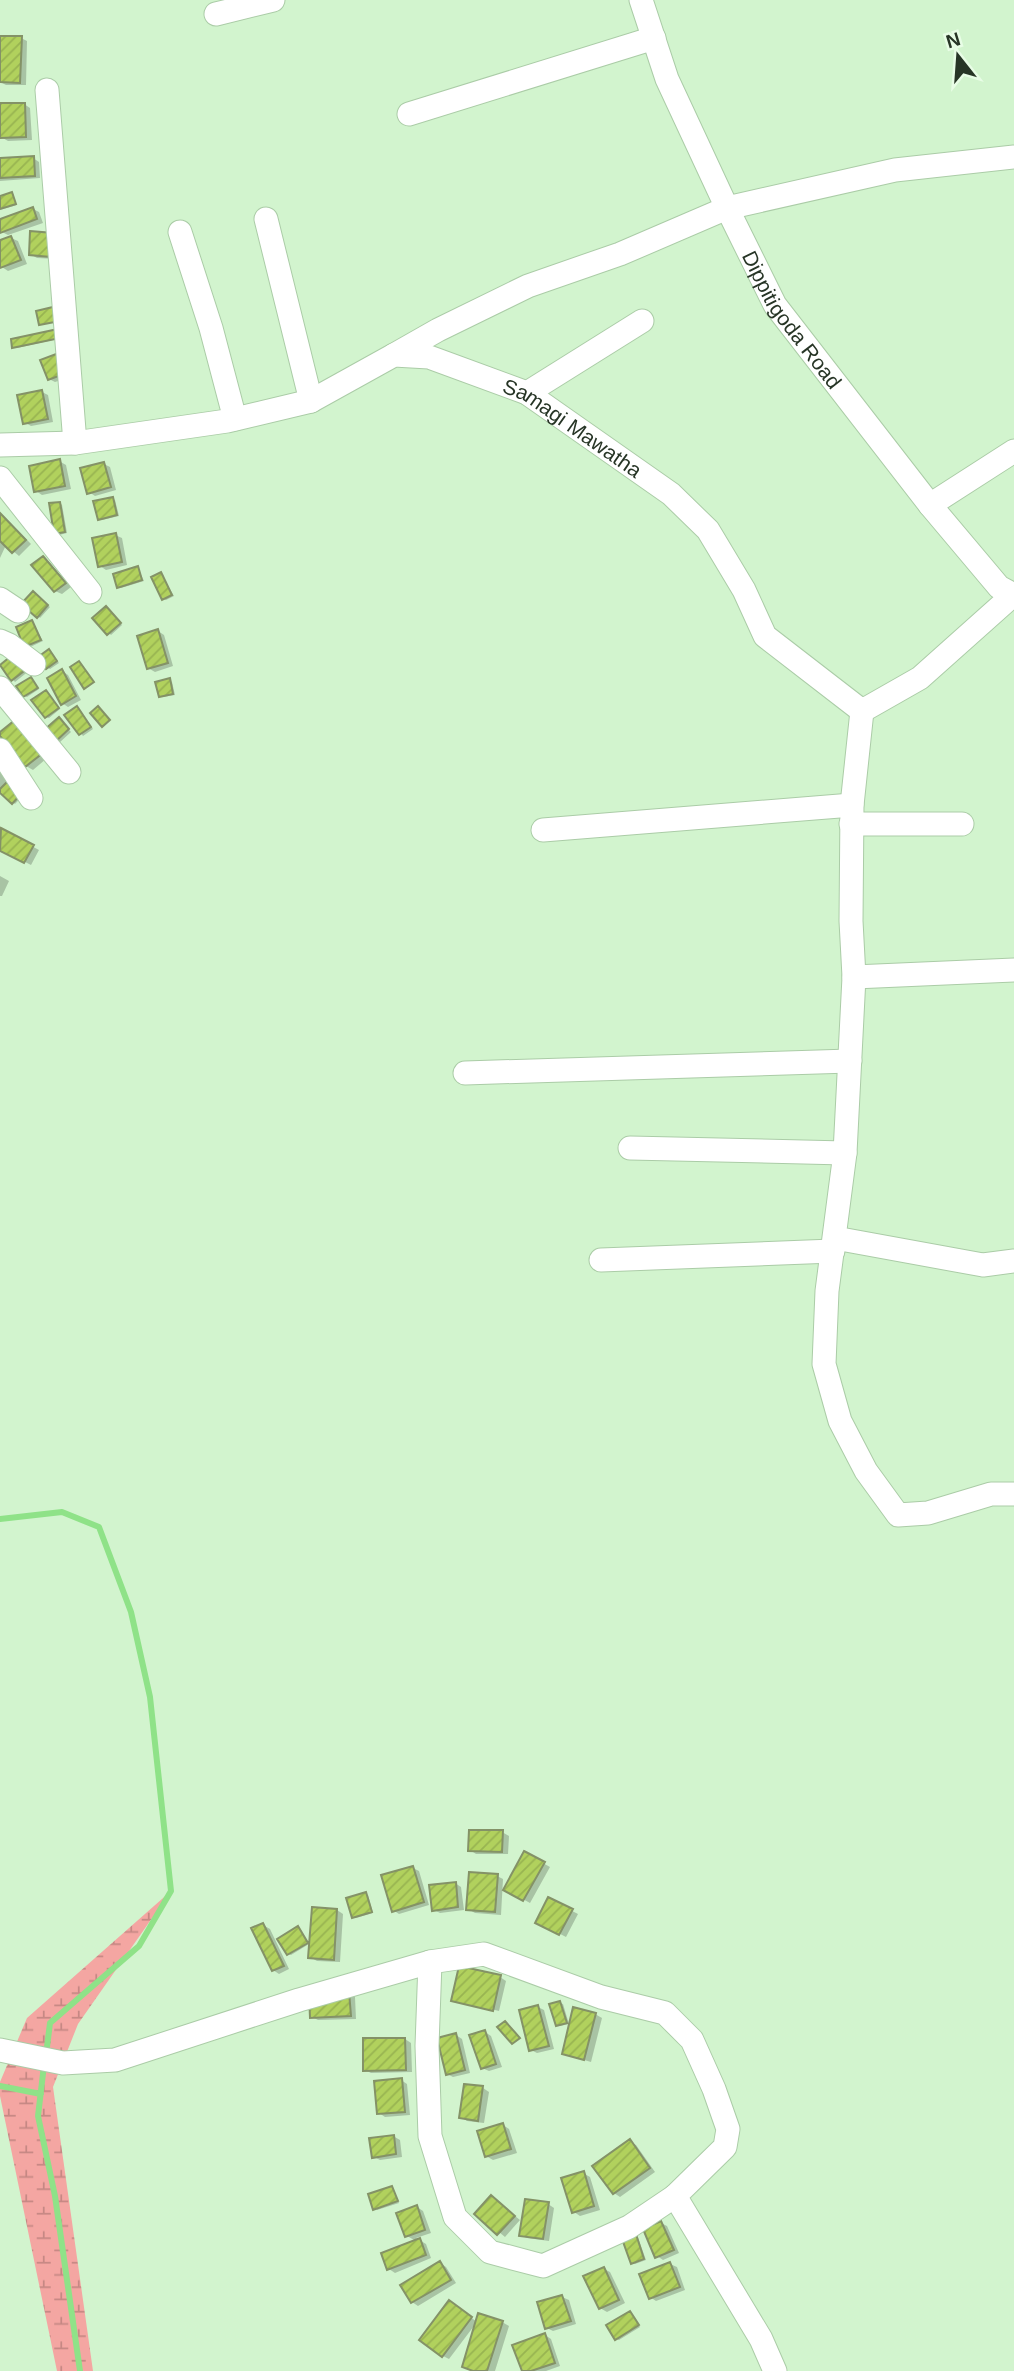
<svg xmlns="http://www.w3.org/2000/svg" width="1014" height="2371" font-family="Helvetica,sans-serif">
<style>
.wetland{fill:url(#wetland-marsh)}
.shadow{fill:#0003}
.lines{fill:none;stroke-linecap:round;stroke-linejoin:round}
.stream{stroke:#8fe288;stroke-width:6}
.building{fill:url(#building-hatch);stroke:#849267;stroke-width:2}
.minor-casing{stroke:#abcca7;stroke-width:25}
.minor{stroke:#fff;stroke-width:23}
.labels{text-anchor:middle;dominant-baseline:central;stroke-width:5;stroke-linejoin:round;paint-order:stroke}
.street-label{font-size:21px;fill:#273526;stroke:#e8fde6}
</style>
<defs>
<pattern id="wetland-marsh" width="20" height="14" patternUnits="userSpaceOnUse" patternTransform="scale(1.75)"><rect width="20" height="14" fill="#f4a6a2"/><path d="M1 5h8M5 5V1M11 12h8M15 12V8" fill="none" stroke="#c68884"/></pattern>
<pattern id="building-hatch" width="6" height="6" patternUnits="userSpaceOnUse" patternTransform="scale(1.75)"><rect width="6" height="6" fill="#b1d15d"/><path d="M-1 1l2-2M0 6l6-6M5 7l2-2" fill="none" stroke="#98b451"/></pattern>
</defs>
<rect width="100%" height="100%" fill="#d2f4ce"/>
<path class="wetland" d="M 171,1891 L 78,2024 L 53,2087 L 93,2371 L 57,2371 L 0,2096 L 0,2082 L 27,2018 Z"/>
<path class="shadow" d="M 21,38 L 27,41 L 26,85 L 6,85 L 0,82 Z
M 24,104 L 30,108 L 32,140 L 8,141 L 1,137 Z
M 33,158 L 39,162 L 40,178 L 0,181 L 0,160 Z
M 12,194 L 17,205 L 0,210 L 0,197 Z
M 33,209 L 39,212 L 43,223 L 8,235 L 2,232 L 0,220 Z
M 11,238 L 18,241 L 27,264 L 8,271 L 2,267 L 0,262 L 0,242 Z
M 58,238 L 57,259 L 37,258 L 30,254 Z
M 61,333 L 62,338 L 17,348 L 14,346 Z
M 42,361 L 77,375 L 55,382 L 49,379 Z
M 42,392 L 48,395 L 53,422 L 31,426 L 24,422 Z
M 59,461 L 66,465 L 71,489 L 42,495 L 36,491 Z
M 104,464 L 110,467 L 116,490 L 95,496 L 89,492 Z
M 113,499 L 115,500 L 119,516 L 102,520 L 99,519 Z
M 60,503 L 62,505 L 67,533 L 59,535 L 56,533 Z
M 0,512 L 31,544 L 19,556 L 6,545 L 0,558 Z
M 115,535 L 122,538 L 127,565 L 106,570 L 100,566 Z
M 43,558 L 49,562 L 71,587 L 62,594 L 55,591 Z
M 138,568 L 144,581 L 121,588 L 118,587 Z
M 161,574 L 174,596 L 166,600 L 164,599 Z
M 35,595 L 50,607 L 40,618 L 38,616 Z
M 108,610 L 122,625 L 111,635 L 94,618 Z
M 32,622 L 43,641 L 28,648 L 25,646 Z
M 158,631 L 164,635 L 173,666 L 155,672 L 148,668 Z
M 49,651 L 59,663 L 50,669 L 47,667 Z
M 1,666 L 30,670 L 15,682 Z
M 62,671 L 68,675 L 81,700 L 68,707 L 62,703 Z
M 31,679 L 39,689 L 27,697 L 24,696 Z
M 169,680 L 172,682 L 175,695 L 163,697 L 160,696 Z
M 48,693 L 60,709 L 49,718 L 46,717 Z
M 77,708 L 93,729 L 83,736 L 67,715 Z
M 61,721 L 71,732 L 59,743 L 56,741 Z
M 0,734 L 53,753 L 33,770 L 26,766 Z
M 0,767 L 28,790 L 15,804 L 0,790 Z
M 2,830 L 39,850 L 31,865 L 0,849 Z
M 0,876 L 9,881 L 2,896 L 0,896 Z
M 502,1832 L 509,1836 L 508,1854 L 476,1854 L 470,1850 Z
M 525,1853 L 550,1867 L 530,1903 L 505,1889 Z
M 413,1868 L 419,1871 L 429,1905 L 399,1914 L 393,1910 Z
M 497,1876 L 503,1879 L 501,1915 L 475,1913 L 468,1909 Z
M 455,1883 L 461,1887 L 464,1910 L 440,1913 L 434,1910 Z
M 366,1894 L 368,1895 L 373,1913 L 356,1918 L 353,1917 Z
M 549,1899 L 578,1914 L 566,1937 L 537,1922 Z
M 337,1910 L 343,1914 L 340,1962 L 317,1961 L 310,1957 Z
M 263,1925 L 270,1929 L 289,1969 L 279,1974 L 273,1970 Z
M 300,1930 L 309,1944 L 291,1955 L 288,1954 Z
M 500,1977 L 506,1981 L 499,2011 L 453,2000 Z
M 349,1993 L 355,1997 L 356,2019 L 318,2020 L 312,2017 Z
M 560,2003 L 563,2004 L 569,2024 L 560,2026 L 557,2025 Z
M 538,2007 L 544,2010 L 554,2049 L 537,2053 L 531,2050 Z
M 595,2014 L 602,2018 L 591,2062 L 564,2054 Z
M 485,2032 L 491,2036 L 502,2067 L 489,2071 L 482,2068 Z
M 456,2035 L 462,2039 L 470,2073 L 453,2077 L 447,2074 Z
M 405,2039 L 411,2043 L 412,2072 L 371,2073 L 365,2070 Z
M 401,2080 L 407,2084 L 410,2115 L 385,2117 L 379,2113 Z
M 483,2088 L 489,2092 L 484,2123 L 467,2121 L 461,2117 Z
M 503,2125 L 509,2129 L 517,2153 L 493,2160 L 486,2156 Z
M 393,2136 L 400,2140 L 402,2157 L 380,2160 L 374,2157 Z
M 630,2142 L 636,2145 L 655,2172 L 620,2197 L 614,2193 Z
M 583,2173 L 590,2177 L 600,2210 L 580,2216 L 574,2212 Z
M 392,2188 L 399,2203 L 377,2210 L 375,2208 Z
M 491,2197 L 520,2220 L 505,2237 L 476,2213 Z
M 548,2204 L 554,2208 L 549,2241 L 527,2238 L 521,2235 Z
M 417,2207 L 423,2211 L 431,2233 L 416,2238 L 426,2244 L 431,2258 L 395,2273 L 389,2269 L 416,2241 L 407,2236 Z
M 661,2223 L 667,2226 L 679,2253 L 663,2260 L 657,2256 Z
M 637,2235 L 646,2260 L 635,2264 L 632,2263 L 623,2237 Z
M 440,2263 L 446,2267 L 456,2283 L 418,2306 L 412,2302 Z
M 670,2264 L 677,2267 L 685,2290 L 656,2301 L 650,2297 Z
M 604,2269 L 610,2272 L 625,2303 L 607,2312 L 600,2308 Z
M 562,2297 L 569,2300 L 576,2324 L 553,2331 L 547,2328 Z
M 456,2306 L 477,2322 L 502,2322 L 509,2326 L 495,2371 L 473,2371 L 464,2367 L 477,2322 L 449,2359 L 443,2356 Z
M 630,2313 L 640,2327 L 619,2340 L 616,2339 Z
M 545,2335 L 551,2339 L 560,2366 L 546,2371 L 523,2371 Z"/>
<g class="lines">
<path class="stream" d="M 0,1519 L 62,1512 L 99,1527 L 131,1612 L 150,1697 L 171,1891 L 139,1946 L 50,2023 L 46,2055
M 44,2065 L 38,2116 L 55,2196 L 80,2371
M 0,2086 L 41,2094"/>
</g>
<path class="building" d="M 0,36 L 22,36 L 20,83 L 0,82 Z
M 0,103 L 25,103 L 26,137 L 0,138 Z
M 34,156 L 35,176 L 0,178 L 0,158 Z
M 12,192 L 16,204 L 0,209 L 0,196 Z
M 33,207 L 37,219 L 0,233 L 0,219 Z
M 30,231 L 53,233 L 51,257 L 29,255 Z
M 11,236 L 21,260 L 0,268 L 0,240 Z
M 57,306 L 60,321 L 39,325 L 36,311 Z
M 58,329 L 60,338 L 12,348 L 11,339 Z
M 64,351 L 72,371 L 48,380 L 40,360 Z
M 42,390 L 48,419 L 23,424 L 17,395 Z
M 60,459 L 65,486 L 34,492 L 29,466 Z
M 104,462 L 111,487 L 87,494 L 80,468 Z
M 113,497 L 117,515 L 98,520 L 93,501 Z
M 60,502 L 65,532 L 54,534 L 49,503 Z
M 0,513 L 26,540 L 12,553 L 0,541 Z
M 116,533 L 122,562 L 98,567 L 92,538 Z
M 43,556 L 66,583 L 54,592 L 31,565 Z
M 138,566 L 142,580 L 117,588 L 113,574 Z
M 161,572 L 172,595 L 162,600 L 151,577 Z
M 33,591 L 48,605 L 37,618 L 21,604 Z
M 106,606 L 121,623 L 107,635 L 92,618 Z
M 32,620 L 41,640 L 24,647 L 16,627 Z
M 158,629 L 168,663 L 147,669 L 137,636 Z
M 49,649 L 57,661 L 46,669 L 38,657 Z
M 16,652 L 28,668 L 11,681 L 0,665 Z
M 79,661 L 94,682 L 84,689 L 70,667 Z
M 62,669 L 76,696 L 61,705 L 47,678 Z
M 31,677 L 38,688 L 23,697 L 16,686 Z
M 170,678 L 173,694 L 159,697 L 155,682 Z
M 46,690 L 59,708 L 45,718 L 31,700 Z
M 77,706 L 91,727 L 79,735 L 64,715 Z
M 98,706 L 110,720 L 102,727 L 90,713 Z
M 20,716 L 48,749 L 25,767 L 0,736 L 0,732 Z
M 59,717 L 69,729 L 55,742 L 44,730 Z
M 14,775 L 27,787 L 12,804 L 0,793 L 0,789 Z
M 1,828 L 34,845 L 24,863 L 0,851 Z
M 469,1830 L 503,1830 L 502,1852 L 468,1851 Z
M 524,1851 L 545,1862 L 523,1901 L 503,1890 Z
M 413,1866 L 424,1902 L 392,1912 L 381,1875 Z
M 469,1872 L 498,1874 L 495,1912 L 466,1910 Z
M 456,1882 L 458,1907 L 432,1911 L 429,1885 Z
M 366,1892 L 372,1912 L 352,1918 L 346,1898 Z
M 548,1897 L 573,1909 L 559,1935 L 535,1923 Z
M 312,1907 L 337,1909 L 334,1960 L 308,1958 Z
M 263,1923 L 284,1966 L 272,1971 L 251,1928 Z
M 298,1926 L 308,1943 L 287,1955 L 277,1939 Z
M 459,1966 L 501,1975 L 493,2011 L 451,2001 Z
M 349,1991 L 351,2016 L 310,2018 L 309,1993 Z
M 560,2001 L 567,2023 L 556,2026 L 549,2004 Z
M 538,2005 L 549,2046 L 529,2051 L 519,2010 Z
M 573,2007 L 596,2013 L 584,2060 L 562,2054 Z
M 505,2021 L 520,2038 L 512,2044 L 497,2027 Z
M 485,2030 L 496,2064 L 481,2069 L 469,2035 Z
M 456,2033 L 465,2070 L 446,2075 L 437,2038 Z
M 363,2038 L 405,2038 L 406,2070 L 363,2071 Z
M 402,2078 L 405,2112 L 377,2114 L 374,2081 Z
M 464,2084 L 483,2086 L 478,2121 L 459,2118 Z
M 503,2123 L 511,2149 L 485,2157 L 477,2131 Z
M 394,2135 L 396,2154 L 372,2158 L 369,2138 Z
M 630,2139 L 650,2168 L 613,2194 L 592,2166 Z
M 584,2171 L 594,2206 L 572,2213 L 561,2178 Z
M 392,2186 L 398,2201 L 373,2210 L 368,2194 Z
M 491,2195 L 515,2216 L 497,2235 L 474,2214 Z
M 525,2199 L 549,2202 L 543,2239 L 519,2236 Z
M 417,2205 L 425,2230 L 405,2237 L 396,2213 Z
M 661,2221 L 674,2250 L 655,2258 L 643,2229 Z
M 635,2231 L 644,2259 L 631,2264 L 621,2236 Z
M 420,2238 L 426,2255 L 387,2270 L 381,2253 Z
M 440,2261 L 451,2280 L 411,2303 L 400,2285 Z
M 670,2262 L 680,2287 L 649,2299 L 639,2274 Z
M 604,2267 L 619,2300 L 599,2309 L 583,2276 Z
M 562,2295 L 571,2321 L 545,2329 L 537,2302 Z
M 449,2300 L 472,2317 L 442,2357 L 419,2340 Z
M 630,2311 L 639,2325 L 615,2340 L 606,2325 Z
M 478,2313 L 503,2321 L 487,2371 L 473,2371 L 462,2367 Z
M 545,2333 L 555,2363 L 531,2371 L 522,2371 L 512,2345 Z"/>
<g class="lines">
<defs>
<g id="minor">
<path id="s1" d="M 641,0 L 667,79 L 727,208 L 775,305 L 930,505 L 999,587 L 1014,595"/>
<path d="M 216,14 L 273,0"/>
<path d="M 47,90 L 75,443"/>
<path d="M 409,114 L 654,38"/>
<path d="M 266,219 L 311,401"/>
<path d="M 180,232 L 211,328 L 235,419"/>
<path d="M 394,355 L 438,330 L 528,286 L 620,254 L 727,208 L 895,170 L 1014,157"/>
<path d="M 527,393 L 642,321"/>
<path id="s2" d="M 0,445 L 75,443 L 227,421 L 311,401 L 394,355 L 429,357 L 527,393 L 671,494 L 708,530 L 744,590 L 765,636 L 862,711 L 920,678 L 1013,595"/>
<path d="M 0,478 L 90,592"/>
<path d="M 930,505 L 1014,451"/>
<path d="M 0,599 L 18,611"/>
<path d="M 0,641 L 9,645 L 34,664"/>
<path d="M 0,688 L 69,772"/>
<path d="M 862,711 L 852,805 L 851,921 L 854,977 L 845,1153 L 827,1291 L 824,1364 L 840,1421 L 866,1471 L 898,1515 L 928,1513 L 991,1494 L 1014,1494"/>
<path d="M 0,750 L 31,798"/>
<path d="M 851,824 L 962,824"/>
<path d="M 543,830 L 852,805"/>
<path d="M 854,977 L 1014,970"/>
<path d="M 465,1073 L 850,1061"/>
<path d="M 630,1148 L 845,1153"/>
<path d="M 835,1238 L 983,1265 L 1014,1261"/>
<path d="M 601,1260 L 833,1251"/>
<path d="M 430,1962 L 427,2046 L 430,2136 L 455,2217 L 490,2252 L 543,2266 L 629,2227 L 675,2196"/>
<path d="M 0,2050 L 63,2063 L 115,2060 L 299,2000 L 430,1962 L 484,1954 L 601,1997 L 665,2013 L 692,2040 L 714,2089 L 728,2129 L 725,2147 L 675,2196 L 761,2339 L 775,2371"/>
</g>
</defs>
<use href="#minor" class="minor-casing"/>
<use href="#minor" class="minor"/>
</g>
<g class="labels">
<g class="street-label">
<text stroke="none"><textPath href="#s1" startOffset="355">Dippitigoda Road</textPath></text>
<text stroke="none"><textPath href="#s2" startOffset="606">Samagi Mawatha</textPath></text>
</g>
</g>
<g transform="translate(958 56) rotate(343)" stroke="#e8fde6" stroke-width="5" paint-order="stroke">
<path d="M0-5L12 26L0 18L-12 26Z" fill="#273526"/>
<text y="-10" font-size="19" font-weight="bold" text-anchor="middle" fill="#273526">N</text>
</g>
</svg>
